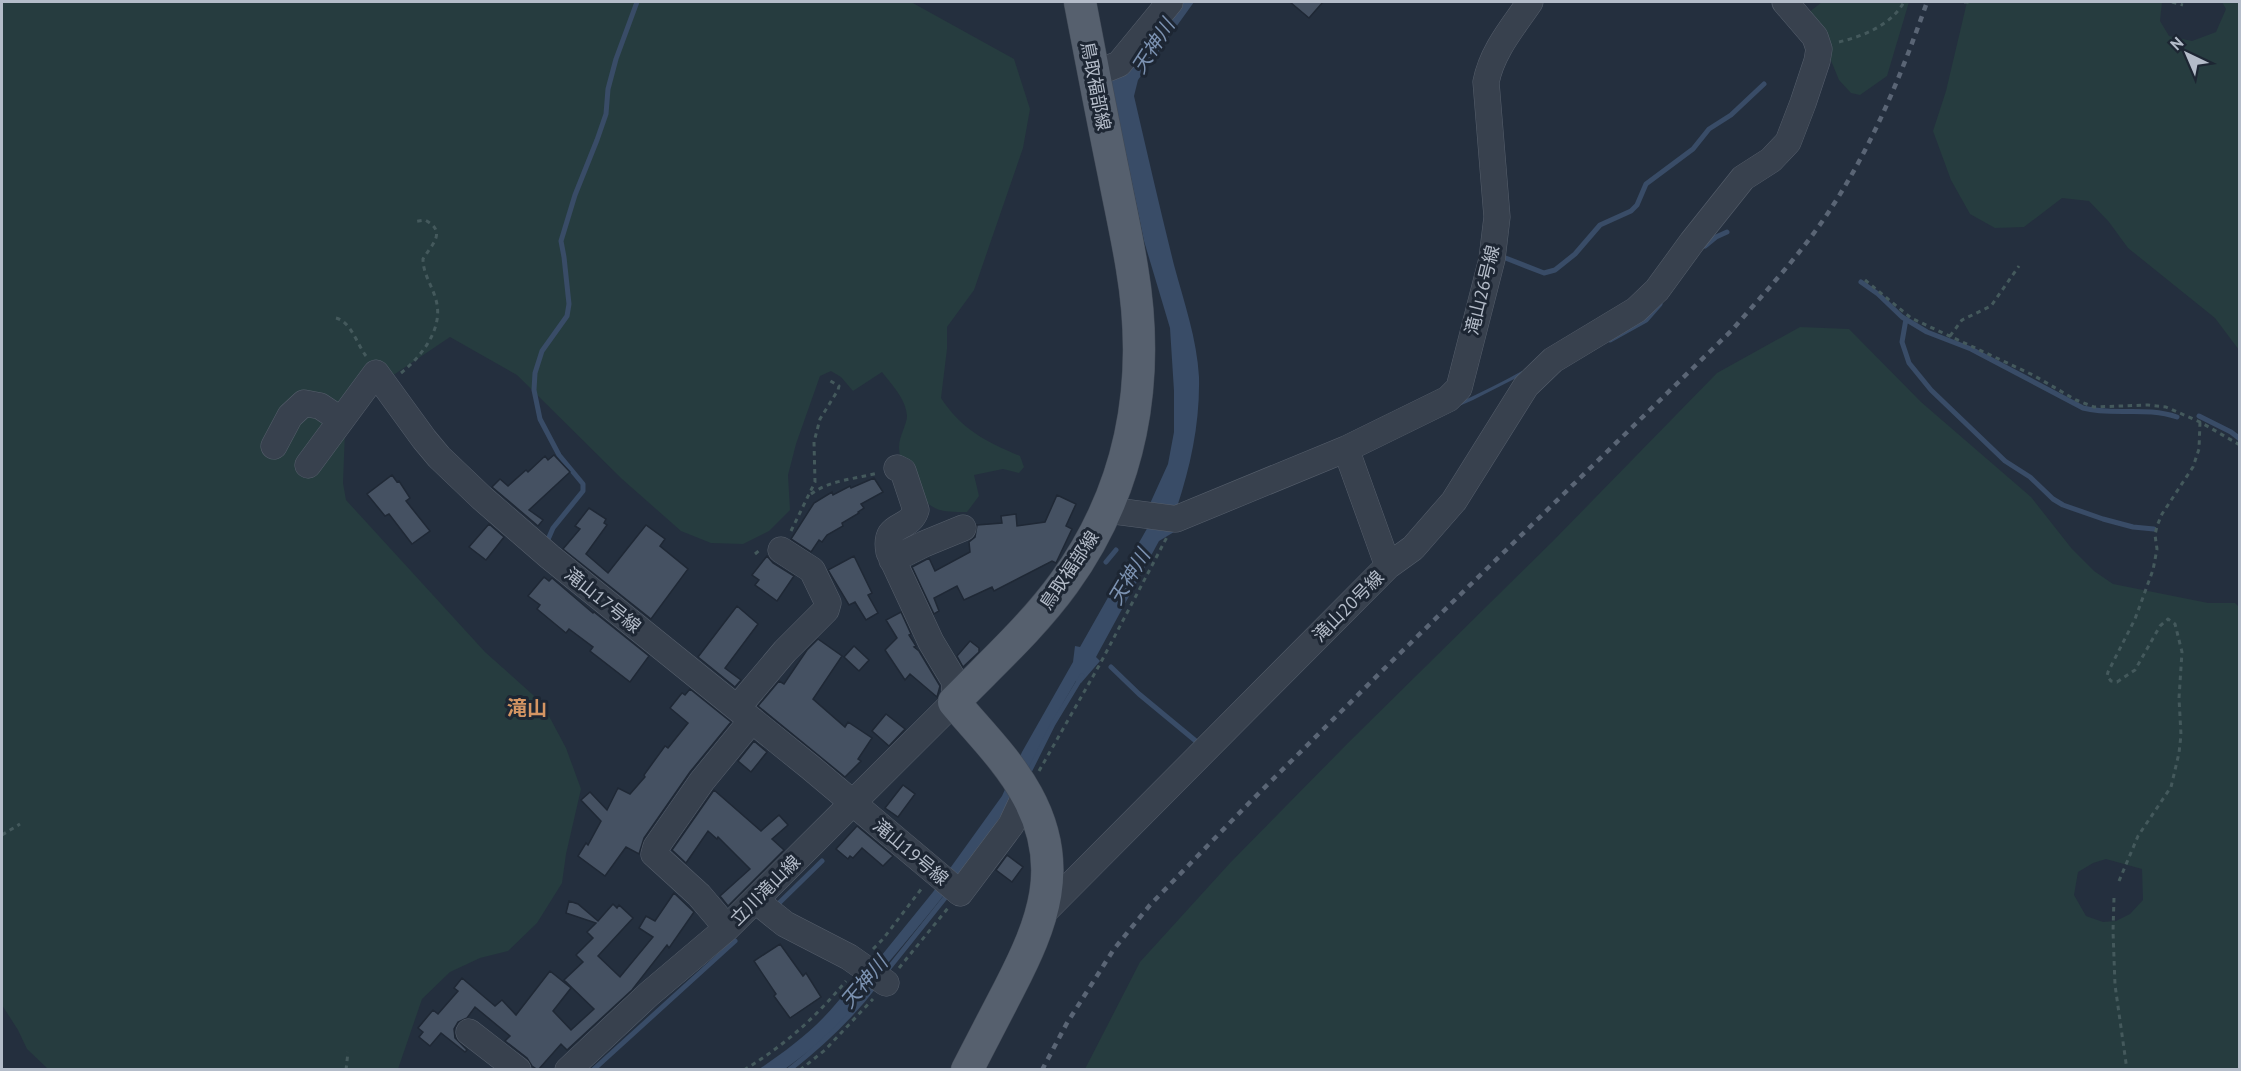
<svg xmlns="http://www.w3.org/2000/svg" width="2241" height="1071" font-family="'PT Sans','Noto Sans JP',sans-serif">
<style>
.green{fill:#263c3f;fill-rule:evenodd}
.water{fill:#394c67}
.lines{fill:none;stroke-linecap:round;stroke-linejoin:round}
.stream{stroke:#394c67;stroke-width:5}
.building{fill:#455162;stroke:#1f2835;stroke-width:1.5}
.minor-casing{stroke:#565f6c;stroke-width:27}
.major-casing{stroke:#414a57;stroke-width:33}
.path{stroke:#44595c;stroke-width:3;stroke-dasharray:4.5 4.5;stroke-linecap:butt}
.minor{stroke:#38414e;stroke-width:26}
.major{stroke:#56606e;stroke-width:32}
.rail{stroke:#5a6575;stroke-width:4.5;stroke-dasharray:6 6;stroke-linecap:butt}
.labels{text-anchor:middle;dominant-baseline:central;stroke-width:6;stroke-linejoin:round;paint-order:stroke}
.street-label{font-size:18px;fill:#b4bcc9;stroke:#1d2633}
.water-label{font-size:20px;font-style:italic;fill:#7c92b1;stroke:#1d2633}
.neighbourhood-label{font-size:20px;font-weight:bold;fill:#d59563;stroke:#1d2633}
</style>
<rect width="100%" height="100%" fill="#242f3e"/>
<path class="green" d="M 2,2 L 911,2 L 1014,59 L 1030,109 L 1023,148 L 974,290 L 947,327 L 947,349 L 941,398 C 962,430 985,441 1020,456 L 1024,467 L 1019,473 L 1003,469 L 974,475 L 979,496 L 967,512 C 959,512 948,512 940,510 C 919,504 899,467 899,447 C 899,436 907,424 907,416 C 906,399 892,385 882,372 L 853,391 L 841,377 L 831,371 L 820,376 L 796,444 L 788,475 L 790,510 L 769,531 L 743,544 L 711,543 L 681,531 L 622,479 L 517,375 L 450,337 L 377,386 L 345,431 L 343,483 L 346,500 L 485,652 L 542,703 L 566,748 L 581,789 L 566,854 L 562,883 L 537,923 L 508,951 L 480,958 L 450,972 L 422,999 L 398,1069 L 48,1069 L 27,1049 L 18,1030 L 2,1005 Z
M 1822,2 L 1909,2 L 1887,76 L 1860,95 L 1851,93 L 1839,80 L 1823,41 L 1808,13 Z
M 1967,2 L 2162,2 L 2160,21 L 2169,36 L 2192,41 L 2216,32 L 2226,9 L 2222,2 L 2239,2 L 2239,350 L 2215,318 L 2128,248 L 2109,222 L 2089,201 L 2062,198 L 2024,227 L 1995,228 L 1970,214 L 1951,180 L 1933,131 L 1946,91 Z
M 1800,327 L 1849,329 L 1921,402 L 2031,497 L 2072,549 L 2094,571 L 2113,584 L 2208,603 L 2235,603 L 2239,607 L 2239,1069 L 1085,1069 L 1140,962 L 1230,863 L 1348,743 L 1553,541 L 1717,373 ZM 2106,859 L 2142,869 L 2143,900 L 2130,914 L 2116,921 L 2103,922 L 2086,916 L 2074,895 L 2078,872 L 2093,863 Z"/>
<path class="water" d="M 1174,2 L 1194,2 L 1138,80 L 1134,96 C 1147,152 1160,209 1174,265 C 1184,302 1197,339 1199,377 C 1200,422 1191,465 1177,507 C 1294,467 1413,431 1522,371 L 1524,374 L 1473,400 L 1184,526 L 1159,541 L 1096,657 L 1100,661 L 1081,683 L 1076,681 C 1051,722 1032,765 1007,806 C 972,864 926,918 882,970 L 875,982 L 853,1009 L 825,1039 L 785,1069 L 758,1070 C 781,1054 804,1038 824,1017 C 840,1001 854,979 873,966 L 933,892 L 1002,796 L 1022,752 L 1073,662 L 1075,646 L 1080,647 L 1149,525 L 1148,508 L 1168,464 L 1174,432 L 1174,391 L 1170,328 L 1144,241 L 1111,81 Z"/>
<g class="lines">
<path class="stream" d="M 1705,246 L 1716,237 L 1727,232
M 1503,257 L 1544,273 L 1555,270 L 1575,254 L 1600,225 L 1631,211 L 1637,205 L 1646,184 L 1693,149 L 1709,129 L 1731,115 L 1764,84
M 1861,282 L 1878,294 L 1902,317 L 1927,332 L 1971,349 L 2083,408 C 2114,416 2146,406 2177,417
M 1906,319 L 1902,342 L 1909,363 L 1931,390 L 2005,461 L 2030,477 L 2053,499 L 2063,505 L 2103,519 L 2133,527 L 2154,529
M 1610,340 L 1646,320 L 1660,304
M 2199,416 L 2231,432 L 2240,439
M 546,544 L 553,528 L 583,491 L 583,484 L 559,455 L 540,419 L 534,390 L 535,373 L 542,351 L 567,316 L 569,304 L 564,257 L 561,241 L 575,195 L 597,140 L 606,114 L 608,89 L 616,59 L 637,2
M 1106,562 L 1116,550
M 1111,667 L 1139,694 L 1197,742
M 1027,776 L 1053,724 L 1082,676
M 776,906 L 822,861
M 885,973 L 949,893
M 593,1070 L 735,941
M 789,1070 C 822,1044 851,1017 876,984"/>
</g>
<path class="building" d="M 1290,2 L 1323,2 L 1309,18 Z
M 554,455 L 570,472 L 529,510 L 543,520 L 538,526 L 492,487 L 500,479 L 508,486 L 526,470 L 528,472 L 545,456 L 548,460 Z
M 392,475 L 397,482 L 399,481 L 410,498 L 406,501 L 430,531 L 412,544 L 389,514 L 385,516 L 367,494 Z
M 874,478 L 883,492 L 861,504 L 864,508 L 858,512 L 859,513 L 842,523 L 843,526 L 827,535 L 822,542 L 819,540 L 811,552 L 791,539 L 814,503 L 832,492 L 833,495 L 850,486 L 851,488 Z
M 1057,495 L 1076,504 L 1066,526 L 1072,529 L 1056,563 L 1052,561 L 994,591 L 992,587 L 964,600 L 957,586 L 934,598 L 939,611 L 934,614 L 912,567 L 929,558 L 935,571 L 970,552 L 969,542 L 975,537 L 977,525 L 1002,523 L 1001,516 L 1016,514 L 1017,526 L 1045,522 Z
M 589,508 L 606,519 L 604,523 L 607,525 L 586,554 L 608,573 L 646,525 L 665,539 L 660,546 L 688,569 L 651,619 L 563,549 L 580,529 L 575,526 Z
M 489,524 L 504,537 L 486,560 L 469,547 Z
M 767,556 L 773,563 L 794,576 L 777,601 L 755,585 L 759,580 L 752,575 Z
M 854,556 L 872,593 L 868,595 L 878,613 L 866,620 L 855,602 L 849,605 L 828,570 Z
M 544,577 L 549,581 L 552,578 L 593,613 L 594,612 L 649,656 L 630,682 L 590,651 L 593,647 L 569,629 L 566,633 L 537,609 L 540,605 L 528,596 Z
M 737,606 L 758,624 L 725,668 L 741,680 L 735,687 L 698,657 Z
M 901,612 L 911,634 L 909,635 L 916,646 L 914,647 L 919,651 L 940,686 L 937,697 L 910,674 L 905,680 L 885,650 L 897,638 L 886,620 Z
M 818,639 L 842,656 L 813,699 L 845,727 L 848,722 L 872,738 L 858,759 L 861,761 L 845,777 L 758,706 L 779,681 L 784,684 L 807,650 Z
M 970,641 L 979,648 L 979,652 L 963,667 L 957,656 Z
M 854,646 L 869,660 L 859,671 L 844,657 Z
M 690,689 L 731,722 L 690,772 L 644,838 L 639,854 L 626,847 L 605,876 L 578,856 L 586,843 L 588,845 L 601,821 L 581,800 L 590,792 L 607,810 L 618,788 L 630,794 L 645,777 L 644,775 L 665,746 L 668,748 L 688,723 L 670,708 L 682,693 L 685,695 Z
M 886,714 L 905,729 L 889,746 L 872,731 Z
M 754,741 L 767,752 L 751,772 L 738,761 Z
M 903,785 L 915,794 L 898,817 L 885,808 Z
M 714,790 L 761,831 L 779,815 L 788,825 L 772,839 L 784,850 L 728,906 L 720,896 L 750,869 L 718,837 L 717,839 L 708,831 L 686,863 L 672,850 Z
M 857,826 L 893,856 L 883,866 L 862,848 L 853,858 L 850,856 L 848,859 L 836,849 Z
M 1007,855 L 1023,867 L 1012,882 L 996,870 Z
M 674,893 L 694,912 L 669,948 L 667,945 L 632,990 L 567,1050 L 561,1044 L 538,1070 L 532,1066 L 527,1058 L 505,1041 L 510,1036 L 475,1007 L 467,1018 L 458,1022 L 454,1029 L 455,1038 L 467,1050 L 465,1052 L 441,1033 L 430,1046 L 419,1037 L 423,1032 L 418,1028 L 433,1010 L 438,1014 L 458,991 L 454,988 L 462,978 L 495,1006 L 502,1000 L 516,1015 L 550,971 L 571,988 L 553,1011 L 571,1030 L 594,1009 L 564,980 L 583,962 L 576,955 L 593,938 L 587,932 L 596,923 L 566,913 L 569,901 L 578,904 L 598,921 L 613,904 L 617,908 L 619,905 L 633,918 L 598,956 L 620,977 L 653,937 L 639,928 L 646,916 L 655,921 Z
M 780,944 L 803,976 L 806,973 L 821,997 L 790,1018 L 774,996 L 776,994 L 754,961 Z"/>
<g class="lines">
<defs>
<path id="minor" d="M 1094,74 L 1119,64 L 1170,2
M 274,446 L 290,416 L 304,403 L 320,406 L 341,420
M 1346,449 L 1448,399 L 1459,388 L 1492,259 L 1497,217 L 1486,82 C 1492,51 1513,27 1530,2
M 308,465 L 376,373 L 424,439 L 439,457 L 482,498 L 550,557 L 810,767 L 960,893 L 1011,825 L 1026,793
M 892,560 L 924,544 L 963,528
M 1388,566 L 1413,548 L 1454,501 L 1526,386 L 1553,360 L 1636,310 L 1657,290 L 1692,242 L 1743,178 L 1771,160 L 1788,142 L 1803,103 L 1817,61 L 1819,49 L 1815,37 L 1785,2
M 737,708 L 785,651 L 826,610 L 828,603 L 812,570 L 781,550
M 755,900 L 785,924 L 849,957 L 886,983
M 1042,914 L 1388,566 L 1346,449 L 1176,519 L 1107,510
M 727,928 L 699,895 L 654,854 L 656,847 L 702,781 L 752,720
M 469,1032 L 518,1070
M 568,1070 L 649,994 L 727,928 L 954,702 L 955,682 L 931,642 L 889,552 C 883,521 909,532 916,510 L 903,471 L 897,468"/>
<path id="major" d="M 967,1070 C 981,1043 995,1016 1009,989 C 1043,923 1066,866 1027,795 C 1008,760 979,732 954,702 C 991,664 1033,626 1064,583 C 1132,489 1151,381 1132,268 C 1127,237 1120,206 1114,175 C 1102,117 1091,59 1080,2"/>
</defs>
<use href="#minor" class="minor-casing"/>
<use href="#major" class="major-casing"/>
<path class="path" d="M 1964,2 L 1970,2
M 2172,2 L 2183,5
M 1839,42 C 1864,36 1891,25 1904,2
M 1865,280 L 1911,318 L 2033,375 L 2076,400 L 2094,407 L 2148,405 L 2166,407 L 2200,422 L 2240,445
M 336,318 C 351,322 357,344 366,356
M 1950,336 L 1962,320 L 1991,306 L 2019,266
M 401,373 C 422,356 444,328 436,300 C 432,285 423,274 423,259 C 431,245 448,232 425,220 L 413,222
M 811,494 C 830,480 855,479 878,473
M 791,531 L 815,482 L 814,442 L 820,419 L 838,390 L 839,386 L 827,379
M 755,554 L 761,549
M 1039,771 L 1100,664 L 1167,537
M 2,835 L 20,824
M 2119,881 L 2138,836 L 2171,787 L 2179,753 L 2181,735 L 2179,698 L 2182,652 L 2175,624 L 2168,619 L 2160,626 L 2135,670 L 2117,682 L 2111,681 L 2107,676 L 2108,672 L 2135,619 L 2153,570 L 2157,549 L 2155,535 L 2157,526 L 2162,514 L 2193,467 L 2199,449 L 2200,422
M 2114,898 L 2113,931 L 2115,985 L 2127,1070
M 873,949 L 883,939 L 922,888
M 899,968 L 948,908
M 346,1070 L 348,1052
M 744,1070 C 785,1045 815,1018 846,981
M 800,1070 L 825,1050 L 873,999"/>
<use href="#minor" class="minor"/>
<use href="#major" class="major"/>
<path class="rail" d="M 1042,1070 L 1067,1023 L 1114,949 L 1150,905 L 1250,802 L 1389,664 L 1732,330 C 1765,292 1800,255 1828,213 C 1872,147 1901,76 1927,2"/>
</g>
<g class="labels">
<g class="street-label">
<text transform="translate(1096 86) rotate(79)">鳥取福部線</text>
<text transform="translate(1482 290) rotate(-76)">滝山26号線</text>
<text transform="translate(1069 570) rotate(-56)">鳥取福部線</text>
<text transform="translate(603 600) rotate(39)">滝山17号線</text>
<text transform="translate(1348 606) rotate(-45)">滝山20号線</text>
<text transform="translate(911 852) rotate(40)">滝山19号線</text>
<text transform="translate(765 890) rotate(-45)">立川滝山線</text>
</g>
<g class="water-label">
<text transform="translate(1153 46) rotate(-57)">天神川</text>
<text transform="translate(1129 577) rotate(-59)">天神川</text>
<text transform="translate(864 982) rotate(-50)">天神川</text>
</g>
<g class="neighbourhood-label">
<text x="527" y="708">滝山</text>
</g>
</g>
<rect width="2241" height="1071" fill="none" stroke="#b4bcc9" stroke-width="6"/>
<g transform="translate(2187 54) rotate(316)" stroke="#1d2633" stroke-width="4.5" paint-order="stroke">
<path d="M0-4.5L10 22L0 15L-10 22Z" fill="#b4bcc9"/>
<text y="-9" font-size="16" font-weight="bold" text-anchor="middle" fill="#b4bcc9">N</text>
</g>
</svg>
